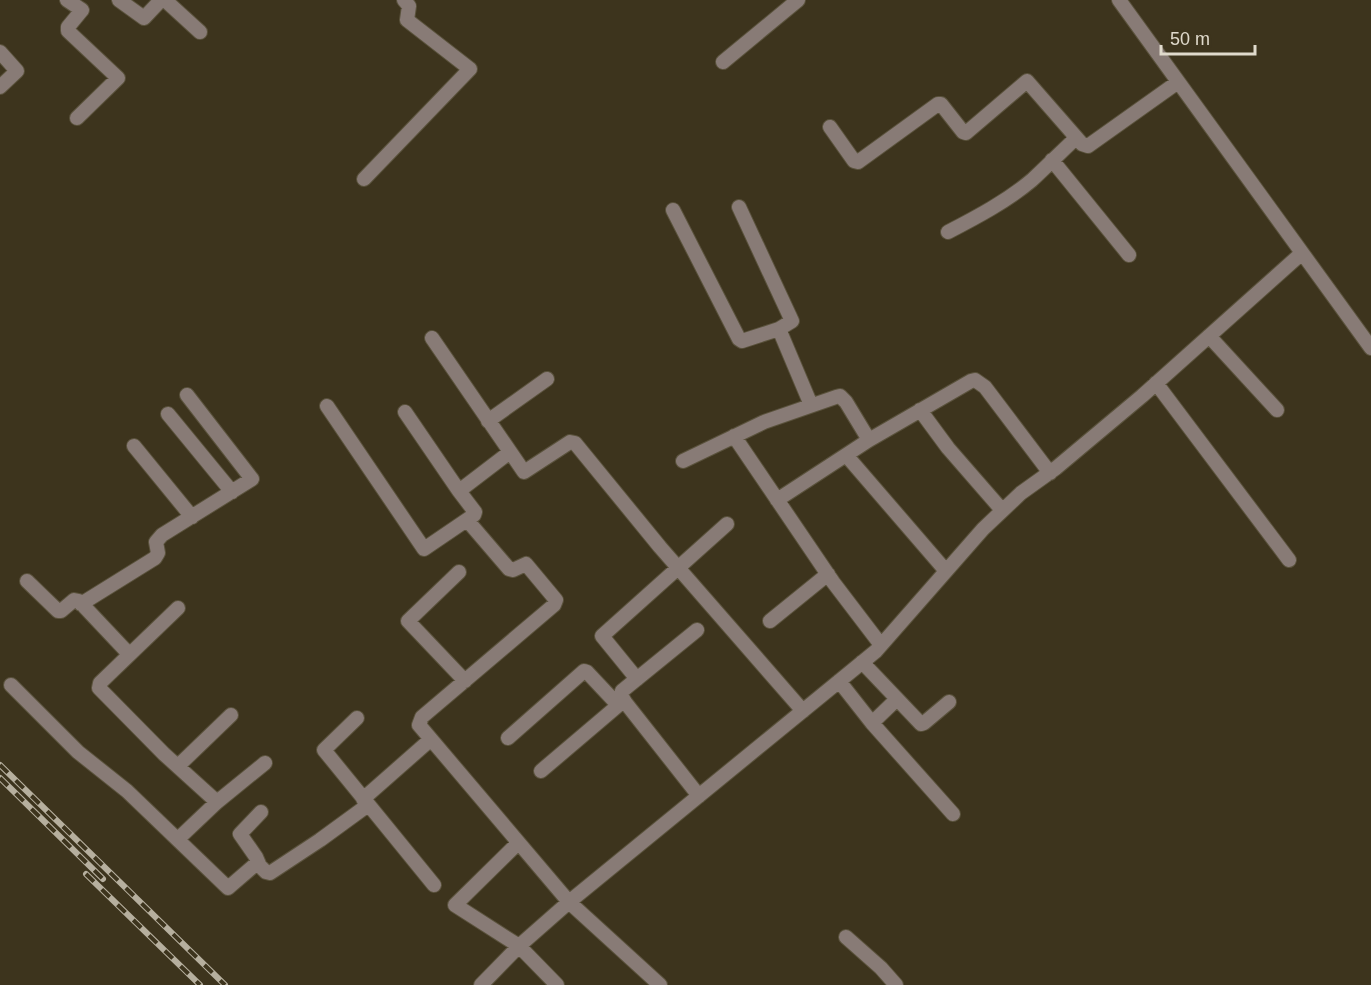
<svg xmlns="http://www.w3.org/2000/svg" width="1371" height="985" font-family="Arial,sans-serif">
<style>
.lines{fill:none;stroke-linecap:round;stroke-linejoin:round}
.minor-casing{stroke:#5a523c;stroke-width:16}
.minor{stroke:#887b76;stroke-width:14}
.rail-casing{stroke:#b6af9e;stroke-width:6}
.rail{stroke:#3d341d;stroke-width:4;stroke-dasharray:11;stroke-linecap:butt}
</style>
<rect width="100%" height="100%" fill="#3d341d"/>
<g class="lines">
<defs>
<path id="minor" d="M 67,0 L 82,10 L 68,27 L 68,31 L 118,78 L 77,118
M 119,0 L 144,18 L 161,0
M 165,0 L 200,32
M 1119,0 L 1371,348
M 0,52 L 17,71 L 0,87
M 723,62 L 798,0
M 830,127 L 854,161 L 858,162 L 938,104 L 941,104 L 963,132 L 966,133 L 1027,81 L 1082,144 L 1088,146 L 1178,82
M 1052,160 L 1129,255
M 364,179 L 470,69 L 407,20 L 409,6 L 404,0
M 739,207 L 792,321 L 779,329
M 673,210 L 739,339 L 742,341 L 779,329 L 811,405
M 948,232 C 977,217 1007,201 1032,180 C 1047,166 1061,152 1076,138
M 1209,336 L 1277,410
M 432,338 L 524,472 L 570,442 L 575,443 L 660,547 L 803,711
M 1156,383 L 1289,560
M 327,406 L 424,549 L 474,515 L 475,512 L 459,491 L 510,452
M 920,410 L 948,448 L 1002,510
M 405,412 L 459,491
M 168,414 L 232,492
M 488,421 L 547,379
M 734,436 L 833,582 L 881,645
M 134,446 L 192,517
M 846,455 L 946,571
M 683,461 L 764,422 L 836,397 L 840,396 L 846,402 L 869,440
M 777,500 L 869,440 L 971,381 L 975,380 L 985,387 L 1050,473
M 467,520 L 509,569 L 513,570 L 526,564 L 556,600 L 554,605 L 422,717 L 419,725 L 569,902 L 660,985
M 459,572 L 408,621 L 465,681
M 27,581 L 58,611 L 61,611 L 74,600 L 79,601 L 129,654
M 81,604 L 155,558 L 158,553 L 156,542 L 162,535 L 252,479 L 187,395
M 178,608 L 100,683 L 99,688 L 164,754 L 217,802
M 770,621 L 828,574
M 862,662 L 921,724 L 924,723 L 949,702
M 637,679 L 602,636 L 727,524
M 839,681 L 872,723 L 953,814
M 11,685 L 78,752 L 127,791 L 228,888 L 257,863 L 266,872 L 270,873 L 320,840 L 368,805
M 625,702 L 621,695 L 622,691 L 697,630
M 357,718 L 324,750 L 434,885
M 872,723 L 897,699
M 508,738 L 584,671 L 587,672 L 618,705
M 178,766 L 231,715
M 541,771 L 621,703 L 625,702 L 699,796
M 363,799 L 430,740
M 178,839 L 217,802 L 265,763
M 518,843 L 455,905 L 519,946 L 557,985
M 259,864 L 256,857 L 240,834 L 261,812
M 846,937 L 881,968 L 896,985
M 481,985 L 519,946 L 569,902 L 876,651 L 983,529 L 1021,493 L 1056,468 L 1142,396 L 1302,253"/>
</defs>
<use href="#minor" class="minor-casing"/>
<use href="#minor" class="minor"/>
<defs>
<path id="rail" d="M 0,765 L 225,985
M 0,778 L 103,879
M 86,874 L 200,985"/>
</defs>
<use href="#rail" class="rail-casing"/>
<use href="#rail" class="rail"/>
</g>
<path d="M1161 45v9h94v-9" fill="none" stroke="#e0dacc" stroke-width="3"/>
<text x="1170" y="45" font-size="18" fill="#e0dacc" stroke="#3d341d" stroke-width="4.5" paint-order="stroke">50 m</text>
</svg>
